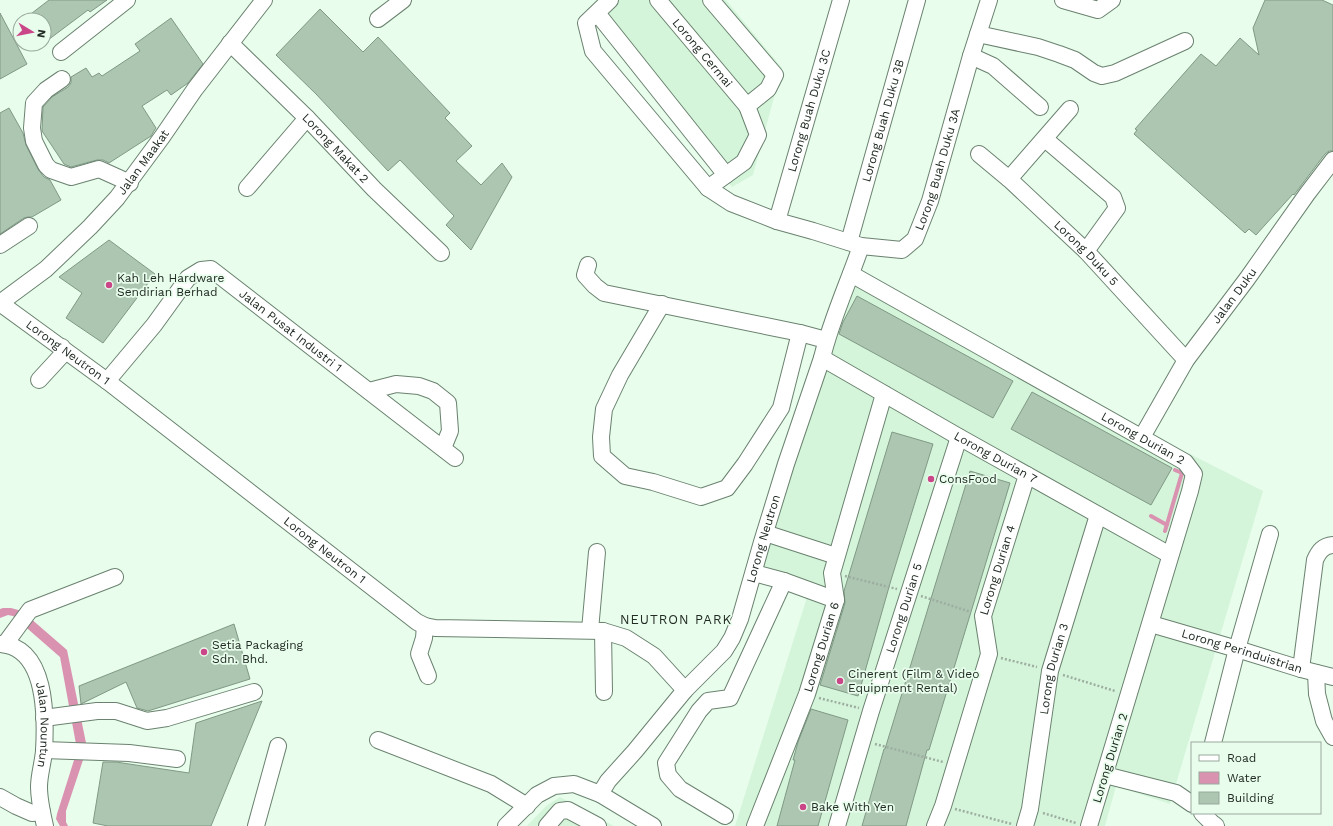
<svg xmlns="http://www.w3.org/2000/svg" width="1333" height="826" font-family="'Work Sans',sans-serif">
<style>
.built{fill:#d4f5da}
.water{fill:#da92b1}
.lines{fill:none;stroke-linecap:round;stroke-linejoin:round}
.stream{stroke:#da92b1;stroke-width:4}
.building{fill:#acc6b1;stroke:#809985}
.minor-casing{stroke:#6a826f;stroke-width:18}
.path{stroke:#9daea1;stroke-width:2.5;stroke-dasharray:2 2;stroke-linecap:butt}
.minor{stroke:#fff;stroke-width:16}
.poi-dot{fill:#ca4689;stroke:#e8fdec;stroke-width:1.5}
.labels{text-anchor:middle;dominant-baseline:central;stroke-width:3.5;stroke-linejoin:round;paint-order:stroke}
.street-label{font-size:12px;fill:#212b23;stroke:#e8fdec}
.poi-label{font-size:12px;fill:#212b23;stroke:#e8fdec;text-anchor:start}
.neighbourhood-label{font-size:13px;letter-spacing:1px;fill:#212b23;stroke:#e8fdec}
</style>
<rect width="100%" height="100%" fill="#e8fdec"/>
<path class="built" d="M 618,0 L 726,0 L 782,68 L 753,175 L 732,187 L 596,21 Z
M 842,278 L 1263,491 L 1170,804 L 1116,786 L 1105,826 L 735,826 L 808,594 L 750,565 Z
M 560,797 L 614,826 L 527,826 L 546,806 Z"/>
<path class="water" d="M 3,608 L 11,608 L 22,611 L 67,650 L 86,743 L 84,757 L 66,811 L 66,822 L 68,826 L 60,826 L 56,819 L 57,814 L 75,757 L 76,744 L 60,657 L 13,616 L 8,615 L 0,618 L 0,609 Z"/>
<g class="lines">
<path class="stream" d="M 1151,516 L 1167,525
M 1165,531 L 1182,473 L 1175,470"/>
</g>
<path class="building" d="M 49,0 L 107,0 L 90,12 L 88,10 L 44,43 L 44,20 L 23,20 Z
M 1265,0 L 1322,0 L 1333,5 L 1333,151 L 1329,151 L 1325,154 L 1294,195 L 1293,194 L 1256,235 L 1249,229 L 1245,233 L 1134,134 L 1137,130 L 1135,129 L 1201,54 L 1216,66 L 1240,38 L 1259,55 L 1253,28 Z
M 320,9 L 363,52 L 378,37 L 450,113 L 445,118 L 472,146 L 456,161 L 481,185 L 502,163 L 512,177 L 471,250 L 446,225 L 454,216 L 400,160 L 388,171 L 316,94 L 276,55 Z
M 0,13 L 27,64 L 0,79 Z
M 171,18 L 203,64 L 188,83 L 171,95 L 167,90 L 142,106 L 156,128 L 154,131 L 151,136 L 109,163 L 103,160 L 97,160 L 71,167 L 64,164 L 42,131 L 43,107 L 52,97 L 68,87 L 71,83 L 71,77 L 86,68 L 92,77 L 99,73 L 102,76 L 140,51 L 135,44 Z
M 9,108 L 23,133 L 26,145 L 38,169 L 44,177 L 50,180 L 61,200 L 32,217 L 28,217 L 24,218 L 0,234 L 0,113 Z
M 109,240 L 155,274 L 103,343 L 66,318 L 82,293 L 59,277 Z
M 857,296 L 1013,381 L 993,418 L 839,334 L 843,322 Z
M 1032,392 L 1172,468 L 1151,505 L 1011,429 Z
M 892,432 L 933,444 L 891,580 L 858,696 L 820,685 L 845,603 L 844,591 Z
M 970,471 L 1010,483 L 974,602 L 929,750 L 927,750 L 906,826 L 862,826 L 884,749 L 885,749 Z
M 234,624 L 250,679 L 148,711 L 137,708 L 126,682 L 81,704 L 79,686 Z
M 262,701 L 211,826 L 108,826 L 93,823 L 103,762 L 116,762 L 189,773 L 196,723 Z
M 811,709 L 848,720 L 818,826 L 777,826 L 795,760 L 793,760 L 798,742 Z"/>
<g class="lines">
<defs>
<g id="minor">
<path id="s1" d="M 610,0 L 586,23 L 593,51 L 708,188 L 731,203 L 777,221 L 813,231 L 861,246 L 902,250 L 915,239 L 930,201 L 971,56 L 989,0"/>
<path id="s2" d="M 658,0 L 747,106"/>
<path d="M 1063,0 L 1098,10 L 1112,0"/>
<path d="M 597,13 L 726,175"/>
<path d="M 378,19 L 403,0"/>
<path d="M 978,34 L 1038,47 L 1059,54 L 1075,60 L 1094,73 L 1102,76 L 1115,73 L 1185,41"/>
<path id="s3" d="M 230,43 L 307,118 L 374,189 L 441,253"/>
<path d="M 61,52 L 127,0"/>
<path d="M 971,56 L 993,66 L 1040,107"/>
<path d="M 62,79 L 46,90 L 34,103 L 32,128 L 34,141 L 46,165 L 51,170 L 71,177 L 99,169 L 130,183"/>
<path d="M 1045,139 L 1113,197 L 1117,208 L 1086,251"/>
<path id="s4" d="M 979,154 L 1009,179 L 1086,251 L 1186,360"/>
<path d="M 1009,179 L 1070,109"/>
<path d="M 247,188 L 307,118"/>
<path d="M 708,188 L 744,162 L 758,135 L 747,106 L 768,89 L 775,75 L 711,0"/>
<path id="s5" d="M 777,221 L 841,0"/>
<path id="s6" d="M 849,242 L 917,0"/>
<path d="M 0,245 L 29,226"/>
<path d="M 588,265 L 585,275 L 595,286 L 604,293 L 800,333 L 826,340"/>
<path id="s7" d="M 851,274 L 1185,462 L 1194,474 L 1190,491 L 1089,826"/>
<path id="s8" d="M 0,303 L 107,381 L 417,622 L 425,626 L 435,628 L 603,631 L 626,638 L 654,656 L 685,690"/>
<path id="s9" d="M 0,303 L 46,269 L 90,227 L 117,198 L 162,137 L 195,89 L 264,0"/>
<path d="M 662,304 L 620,375 L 604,409 L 601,437 L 602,456 L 625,476 L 653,482 L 701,497 L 727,488 L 745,464 L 781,408 L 800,333"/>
<path id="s10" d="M 822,358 L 959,437 L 1170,555"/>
<path d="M 39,380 L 62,355 L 62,347"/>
<path id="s11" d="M 107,381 L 154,325 L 188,278 L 201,270 L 211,269 L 455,458"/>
<path d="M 369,391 L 396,384 L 419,386 L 433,391 L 448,403 L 450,431 L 443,448"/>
<path id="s12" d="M 1142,437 L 1186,360 L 1247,279 L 1307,194 L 1333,160"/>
<path d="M 765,533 L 836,556"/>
<path d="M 754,573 L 784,581 L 836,600"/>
<path id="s13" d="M 1151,624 L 1237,649 L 1301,669 L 1333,677"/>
<path d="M 425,626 L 424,638 L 419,654 L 428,676"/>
<path d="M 590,630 L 597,552"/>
<path d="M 603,631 L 604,692"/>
<path id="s14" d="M 0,644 C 47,647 46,716 44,751 C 43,763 39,775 39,787 C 39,800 42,813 45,826"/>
<path d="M 5,644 L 30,610 L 115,577"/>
<path d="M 1301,669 L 1315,560 C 1319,551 1323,546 1333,545"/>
<path d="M 1316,673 L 1317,694 L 1324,721 L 1333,737"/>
<path d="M 44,718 L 97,711 L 116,711 L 147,721 L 167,718 L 254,692"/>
<path d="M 378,740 L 491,784 L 527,806"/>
<path d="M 1213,743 L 1237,649 L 1270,534"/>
<path d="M 44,750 L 129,753 L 177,759"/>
<path d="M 1105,775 L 1176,793 L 1192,804"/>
<path id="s15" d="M 600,794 L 608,781 L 635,751 L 685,690 L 724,651 L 732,638 L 740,619 L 762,542 L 786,464 L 822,358 C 831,320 848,284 861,246"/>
<path d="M 0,797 L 16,806 L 32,813 L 42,812"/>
<path d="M 1202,813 L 1212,823 L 1216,826"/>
<path d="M 725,816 L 680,789 L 668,775 L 666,763 L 699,711 L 708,701 L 730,698 L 784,581"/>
<path d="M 256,826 L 278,746"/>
<path d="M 506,826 L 537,795 L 554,786 L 574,784 L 600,794 L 653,826"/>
<path d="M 547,826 L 560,811 L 568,810 L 598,826"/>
<path id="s16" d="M 755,826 L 807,694 L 836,600 L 832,573 L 884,394"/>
<path id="s17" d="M 837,826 L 871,711 L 959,437"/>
<path id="s18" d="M 935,826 L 943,806 L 989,654 L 983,616 L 1027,475"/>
<path id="s19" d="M 1025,826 L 1030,809 L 1050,671 L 1098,515"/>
</g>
</defs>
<use href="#minor" class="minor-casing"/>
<path class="path" d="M 845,576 L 897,589
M 921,596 L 971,612
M 1001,658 L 1037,667
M 1063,675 L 1115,691
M 819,698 L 859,708
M 875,744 L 943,762
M 955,809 L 1012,824
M 1043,813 L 1076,823"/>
<use href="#minor" class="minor"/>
</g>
<g class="poi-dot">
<circle cx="109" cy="285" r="4"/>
<circle cx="931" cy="479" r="4"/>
<circle cx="204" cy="652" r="4"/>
<circle cx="840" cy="681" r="4"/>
<circle cx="803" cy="807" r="4"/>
</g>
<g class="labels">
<g class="street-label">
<text stroke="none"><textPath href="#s2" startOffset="69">Lorong Cermai</textPath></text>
<text stroke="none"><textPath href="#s5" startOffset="115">Lorong Buah Duku 3C</textPath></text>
<text stroke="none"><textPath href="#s6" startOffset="126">Lorong Buah Duku 3B</textPath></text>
<text stroke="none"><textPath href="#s3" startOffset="149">Lorong Makat 2</textPath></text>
<text stroke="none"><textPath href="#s9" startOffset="202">Jalan Maakat</textPath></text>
<text stroke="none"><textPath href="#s1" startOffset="537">Lorong Buah Duku 3A</textPath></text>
<text stroke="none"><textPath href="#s4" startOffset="146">Lorong Duku 5</textPath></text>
<text stroke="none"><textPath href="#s12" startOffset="169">Jalan Duku</textPath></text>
<text stroke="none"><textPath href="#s11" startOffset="257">Jalan Pusat Industri 1</textPath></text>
<text stroke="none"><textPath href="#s8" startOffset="84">Lorong Neutron 1</textPath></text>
<text stroke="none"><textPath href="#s7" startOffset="335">Lorong Durian 2</textPath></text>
<text stroke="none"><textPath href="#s10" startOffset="200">Lorong Durian 7</textPath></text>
<text stroke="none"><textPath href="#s15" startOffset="309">Lorong Neutron</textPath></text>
<text stroke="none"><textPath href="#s8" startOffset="408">Lorong Neutron 1</textPath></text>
<text stroke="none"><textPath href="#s18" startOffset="267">Lorong Durian 4</textPath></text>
<text stroke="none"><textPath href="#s17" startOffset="228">Lorong Durian 5</textPath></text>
<text stroke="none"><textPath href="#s16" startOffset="191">Lorong Durian 6</textPath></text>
<text stroke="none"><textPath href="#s13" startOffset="95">Lorong Perinduistrian</textPath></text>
<text stroke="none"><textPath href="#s19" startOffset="160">Lorong Durian 3</textPath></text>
<text stroke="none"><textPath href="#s14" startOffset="102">Jalan Nountun</textPath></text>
<text transform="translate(1110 758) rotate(-73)">Lorong Durian 2</text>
</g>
<g class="poi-label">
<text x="117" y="278">Kah Leh Hardware<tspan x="117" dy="14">Sendirian Berhad</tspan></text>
<text x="939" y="479">ConsFood</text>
<text x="212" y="645">Setia Packaging<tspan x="212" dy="14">Sdn. Bhd.</tspan></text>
<text x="848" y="674">Cinerent (Film &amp; Video<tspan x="848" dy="14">Equipment Rental)</tspan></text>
<text x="811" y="807">Bake With Yen</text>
</g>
<g class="neighbourhood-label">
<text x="676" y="619">NEUTRON PARK</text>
</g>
</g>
<rect x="1191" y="742" width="130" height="72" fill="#e8fdec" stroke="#98a99c"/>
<rect x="1199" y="755" width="20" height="6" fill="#ffffff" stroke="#98a99c"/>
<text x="1227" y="762" font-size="12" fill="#212b23">Road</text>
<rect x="1199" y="772" width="20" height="12" fill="#da92b1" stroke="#98a99c"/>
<text x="1227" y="782" font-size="12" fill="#212b23">Water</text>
<rect x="1199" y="792" width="20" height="12" fill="#acc6b1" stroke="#98a99c"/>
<text x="1227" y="802" font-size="12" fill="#212b23">Building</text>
<g transform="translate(32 32) rotate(100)"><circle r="19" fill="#e8fdec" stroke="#98a99c"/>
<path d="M0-3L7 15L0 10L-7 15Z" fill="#ca4689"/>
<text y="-6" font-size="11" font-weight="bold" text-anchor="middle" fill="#212b23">N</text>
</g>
</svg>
